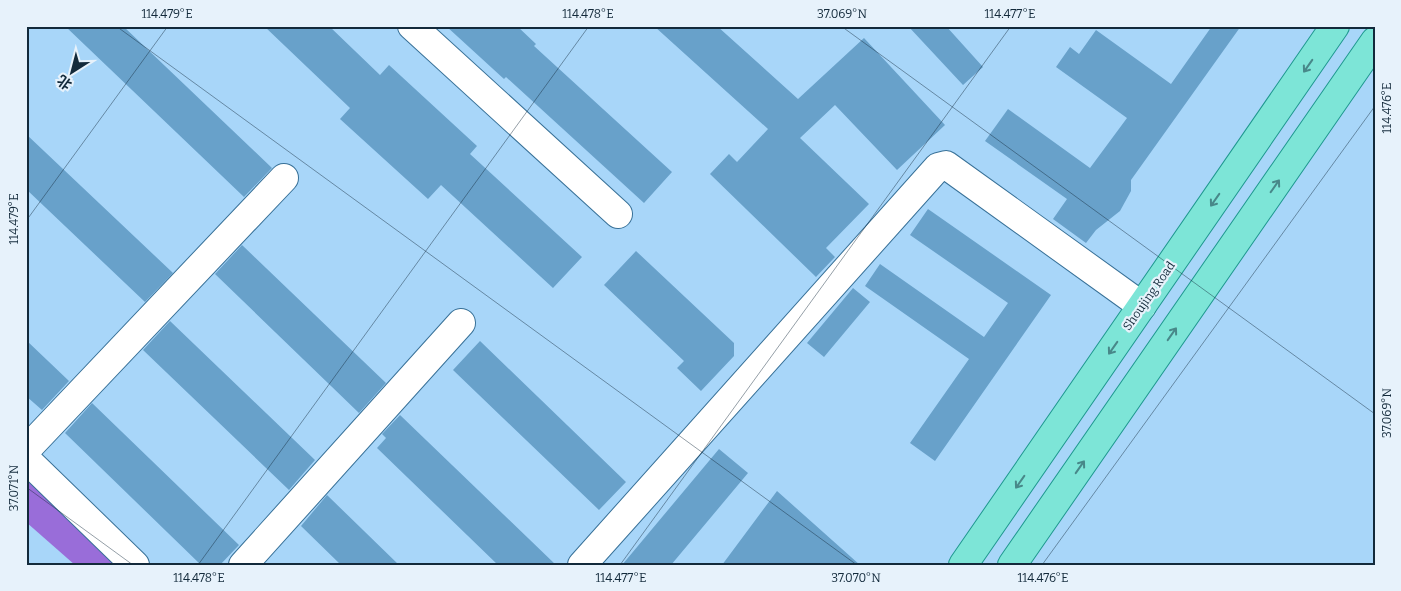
<svg xmlns="http://www.w3.org/2000/svg" width="1401" height="591" font-family="Bitter,'Noto Sans SC',serif">
<style>
.water{fill:#996dd9}
.building{fill:#68a1ca}
.lines{fill:none;stroke-linecap:round;stroke-linejoin:round}
.minor-casing{stroke:#387198;stroke-width:30}
.major-casing{stroke:#1f988f;stroke-width:30}
.minor{stroke:#fff;stroke-width:28}
.major{stroke:#7de5d7;stroke-width:28}
.oneway{stroke:#488889}
.ticks{fill:none;stroke:#132a3b;stroke-width:1;stroke-opacity:0.45}
.labels{text-anchor:middle;dominant-baseline:central;stroke-width:4.5;stroke-linejoin:round;paint-order:stroke}
.street-label{font-size:12px;fill:#132a3b;stroke:#e7f2fb}
.neatline{fill:none;stroke:#132a3b;stroke-width:2}
.ticks-label{font-size:12px;text-anchor:middle;fill:#132a3b}
</style>
<rect width="100%" height="100%" fill="#a8d6f9"/>
<path class="water" d="M 26,477 L 115,563 L 75,565 L 26,522 Z"/>
<path class="building" d="M 65,26 L 123,26 L 272,168 L 244,197 Z
M 264,26 L 329,26 L 380,75 L 389,65 L 477,146 L 470,154 L 582,257 L 553,288 L 441,185 L 428,199 L 340,119 L 350,108 Z
M 446,26 L 517,26 L 536,44 L 534,46 L 672,172 L 644,203 L 506,77 L 504,79 Z
M 654,26 L 717,26 L 798,99 L 864,38 L 945,125 L 897,170 L 835,105 L 800,138 L 869,204 L 826,248 L 835,257 L 816,277 L 710,174 L 729,154 L 737,162 L 768,129 Z
M 908,26 L 946,26 L 983,67 L 963,85 Z
M 1212,26 L 1241,26 L 1131,180 L 1131,191 L 1120,211 L 1096,230 L 1086,243 L 1053,219 L 1067,199 L 985,141 L 1008,109 L 1090,168 L 1127,118 L 1056,67 L 1070,47 L 1079,54 L 1096,30 L 1171,84 Z
M 26,134 L 173,273 L 145,302 L 26,189 Z
M 928,209 L 1051,295 L 935,461 L 910,443 L 969,359 L 865,286 L 880,264 L 984,337 L 1008,303 L 910,235 Z
M 242,245 L 386,383 L 359,413 L 215,274 Z
M 636,251 L 734,343 L 734,356 L 701,391 L 677,368 L 684,361 L 604,285 Z
M 853,288 L 870,302 L 824,357 L 807,343 Z
M 170,321 L 315,460 L 289,490 L 143,350 Z
M 26,340 L 69,381 L 42,410 L 26,396 Z
M 480,341 L 626,482 L 599,510 L 453,370 Z
M 92,403 L 239,545 L 220,565 L 201,565 L 65,433 Z
M 400,415 L 556,565 L 498,565 L 377,448 L 386,438 L 382,434 Z
M 719,449 L 748,473 L 671,565 L 622,565 Z
M 777,491 L 860,565 L 722,565 Z
M 327,495 L 399,565 L 341,565 L 301,526 Z"/>
<g class="lines">
<defs>
<path id="minor" d="M 412,26 L 618,214
M 26,450 L 284,178
M 26,459 L 135,565
M 243,565 L 461,323
M 582,565 L 938,167 L 946,165 L 1142,306"/>
<path id="major" d="M 963,565 L 1335,26
M 1012,565 L 1375,41"/>
</defs>
<use href="#minor" class="minor-casing"/>
<use href="#major" class="major-casing"/>
<use href="#minor" class="minor"/>
<use href="#major" class="major"/>
</g>
<defs><path id="oneway-shaft" d="M-6 0H5M1.5-3L5.5 0L1.5 3" fill="none" stroke-width="1.6" stroke-linecap="round" stroke-linejoin="round" transform="scale(1.25)"/></defs>
<g class="oneway">
<use href="#oneway-shaft" transform="translate(1308 66) rotate(125)"/>
<use href="#oneway-shaft" transform="translate(1275 186) rotate(-55)"/>
<use href="#oneway-shaft" transform="translate(1215 200) rotate(125)"/>
<use href="#oneway-shaft" transform="translate(1172 334) rotate(-55)"/>
<use href="#oneway-shaft" transform="translate(1113 348) rotate(125)"/>
<use href="#oneway-shaft" transform="translate(1080 467) rotate(-55)"/>
<use href="#oneway-shaft" transform="translate(1020 482) rotate(125)"/>
</g>
<path class="ticks" d="M 116,26 L 857,565M 841,26 L 1375,414M 26,221 L 168,26M 26,487 L 133,565M 198,565 L 589,26M 620,565 L 1011,26M 1042,565 L 1375,106"/>
<g class="labels">
<g class="street-label">
<text transform="translate(1149 296) rotate(-55)">Shoujing Road</text>
</g>
</g>
<rect width="1401" height="591" fill="none" stroke="#e7f2fb" stroke-width="55"/>
<g transform="translate(72 72) rotate(216)" stroke="#e7f2fb" stroke-width="4" paint-order="stroke">
<path d="M0-4L9 19L0 12L-9 19Z" fill="#132a3b"/>
<text y="-8" font-size="14" font-weight="bold" text-anchor="middle" fill="#132a3b">北</text>
</g>
<rect x="28" y="28" width="1346" height="536" class="neatline"/>
<g class="ticks-label">
<text x="167" y="18">114.479°E</text>
<text x="588" y="18">114.478°E</text>
<text x="842" y="18">37.069°N</text>
<text x="1010" y="18">114.477°E</text>
<text transform="translate(1387 108) rotate(-90)" y="4">114.476°E</text>
<text transform="translate(14 219) rotate(-90)" y="4">114.479°E</text>
<text transform="translate(1387 413) rotate(-90)" y="4">37.069°N</text>
<text transform="translate(14 488) rotate(-90)" y="4">37.071°N</text>
<text x="199" y="582">114.478°E</text>
<text x="621" y="582">114.477°E</text>
<text x="856" y="582">37.070°N</text>
<text x="1043" y="582">114.476°E</text>
</g>
</svg>
